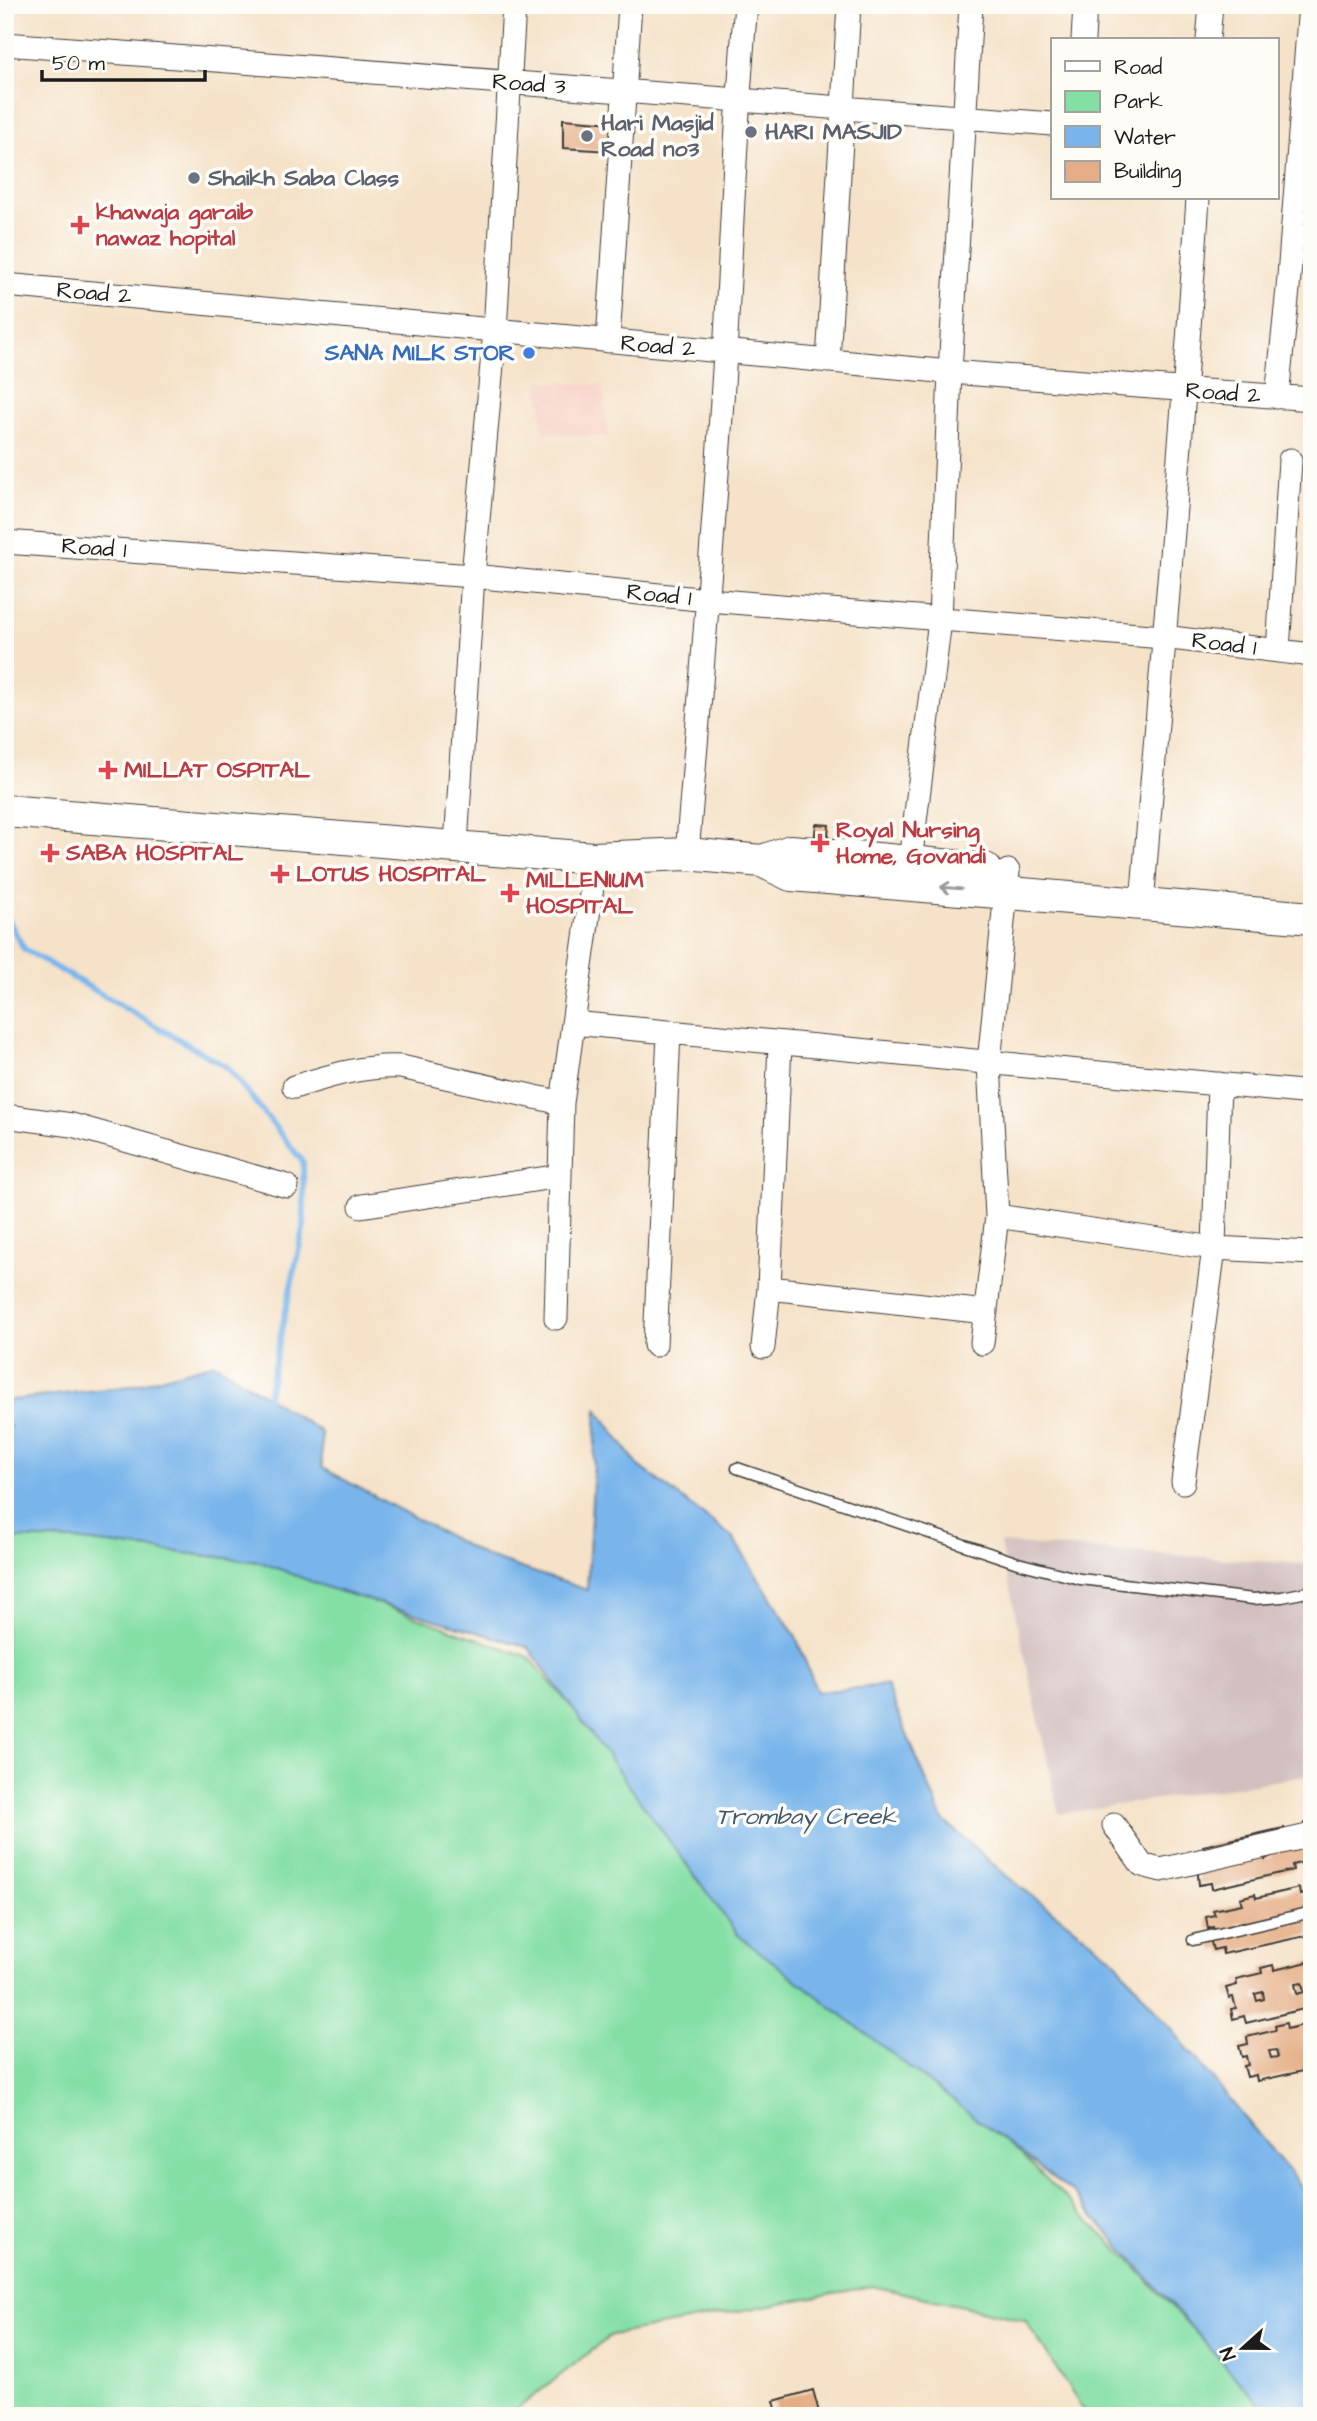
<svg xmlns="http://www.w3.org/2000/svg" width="1317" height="2421" font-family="'Architects Daughter',sans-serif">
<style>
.built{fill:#f7d1c6}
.industrial{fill:#d2bfbf}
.green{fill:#84dfa5;stroke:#507e60;stroke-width:2}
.water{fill:#79b5eb;stroke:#4a6884;stroke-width:2}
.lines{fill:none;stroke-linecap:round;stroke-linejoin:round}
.stream{stroke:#79b5eb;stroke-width:6}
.building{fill:#e5ad85;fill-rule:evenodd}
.lane-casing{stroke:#3d3a36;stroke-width:13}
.street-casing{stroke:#3d3a36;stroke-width:25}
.secondary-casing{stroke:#3d3a36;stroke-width:34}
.lane{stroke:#fff;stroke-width:10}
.street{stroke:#fff;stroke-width:23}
.secondary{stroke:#fff;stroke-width:32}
.oneway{stroke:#999}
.worship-dot{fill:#6b7280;stroke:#fdfcf7;stroke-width:2.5}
.health-dot{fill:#e0444e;stroke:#fdfcf7;stroke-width:2.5}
.shop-dot{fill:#3f7fe0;stroke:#fdfcf7;stroke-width:2.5}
.labels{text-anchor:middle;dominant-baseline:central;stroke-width:7;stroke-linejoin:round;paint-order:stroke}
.street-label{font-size:23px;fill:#1c1c1c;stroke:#fdfcf7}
.worship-label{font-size:23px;font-weight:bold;fill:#5b616d;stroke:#fdfcf7;text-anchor:start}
.health-label{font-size:23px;font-weight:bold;fill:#be3a42;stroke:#fdfcf7;text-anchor:start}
.shop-label{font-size:23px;font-weight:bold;fill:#366cbe;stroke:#fdfcf7;text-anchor:end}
.water-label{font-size:24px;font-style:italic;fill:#41596f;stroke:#fdfcf7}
</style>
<rect width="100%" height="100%" fill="#fdfcf7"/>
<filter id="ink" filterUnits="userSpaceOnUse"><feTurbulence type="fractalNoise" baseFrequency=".0143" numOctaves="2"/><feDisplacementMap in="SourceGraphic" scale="14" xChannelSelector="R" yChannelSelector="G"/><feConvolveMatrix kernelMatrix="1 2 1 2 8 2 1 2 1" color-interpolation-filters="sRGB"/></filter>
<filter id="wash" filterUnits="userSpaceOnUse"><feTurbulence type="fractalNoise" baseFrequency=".00686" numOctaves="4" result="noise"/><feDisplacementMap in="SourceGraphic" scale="28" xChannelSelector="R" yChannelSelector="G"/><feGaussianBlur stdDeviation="1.57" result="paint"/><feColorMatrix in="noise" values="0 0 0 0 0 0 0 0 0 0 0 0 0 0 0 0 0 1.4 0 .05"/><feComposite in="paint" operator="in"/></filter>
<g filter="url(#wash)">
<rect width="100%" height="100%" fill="#f5e2c8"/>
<path class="built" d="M 539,381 L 602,385 L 609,437 L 543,432 Z"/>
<path class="industrial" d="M 1000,1543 L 1303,1564 L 1312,1561 L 1312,1775 L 1059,1814 Z"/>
<path class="green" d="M 5,1537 L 51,1537 L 261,1562 L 529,1657 L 756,1925 L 982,2116 L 1130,2261 L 1272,2416 L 1087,2416 L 1025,2320 L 872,2286 L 612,2335 L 508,2416 L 5,2416 Z"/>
<path class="water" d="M 215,1363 L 321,1432 L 322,1468 L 485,1556 L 587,1590 L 597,1409 L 638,1465 L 732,1537 L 796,1637 L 817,1692 L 886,1685 L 943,1820 L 1008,1877 L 1112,1957 L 1312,2199 L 1312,2416 L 1270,2416 L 1074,2194 L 738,1935 L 528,1647 L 328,1588 L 261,1562 L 75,1540 L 5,1538 L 5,1430 L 11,1427 L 5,1420 L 5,1401 L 131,1386 Z"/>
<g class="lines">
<path class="stream" d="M 5,914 L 24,949 L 228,1068 L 303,1162 L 304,1225 L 266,1404"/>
</g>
<g id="blocks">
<path class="building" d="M 563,119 L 612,123 L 610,151 L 563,148 Z
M 816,824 L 829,825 L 826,854 L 813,853 Z
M 1312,1822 L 1312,1860 L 1292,1865 L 1293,1870 L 1212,1889 L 1211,1883 L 1199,1885 L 1197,1865 L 1204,1852 L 1203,1846 L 1284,1828 L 1285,1832 L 1306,1828 L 1305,1823 ZM 1270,1848 L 1272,1856 L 1265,1859 L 1263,1850 Z
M 1299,1888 L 1300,1895 L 1312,1893 L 1310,1935 L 1223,1954 L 1222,1948 L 1213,1950 L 1210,1938 L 1215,1937 L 1213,1927 L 1208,1929 L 1206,1917 L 1215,1915 L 1213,1910 L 1242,1904 L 1240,1898 L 1255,1894 L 1256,1898 ZM 1244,1922 L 1245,1929 L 1239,1930 L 1237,1923 Z
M 1312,1961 L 1312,2007 L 1246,2023 L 1244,2016 L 1233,2019 L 1231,2009 L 1236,2008 L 1233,1997 L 1229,1998 L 1226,1988 L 1237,1985 L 1236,1979 L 1262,1973 L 1261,1968 L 1273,1965 L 1274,1970 ZM 1302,1983 L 1304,1992 L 1297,1994 L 1295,1984 ZM 1263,1992 L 1264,1999 L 1257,2001 L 1255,1994 Z
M 1286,2023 L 1287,2029 L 1312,2023 L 1312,2042 L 1309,2042 L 1312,2051 L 1312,2069 L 1257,2081 L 1256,2075 L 1247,2077 L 1244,2066 L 1248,2065 L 1246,2056 L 1242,2057 L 1239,2046 L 1248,2044 L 1247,2037 L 1276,2030 L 1275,2026 ZM 1276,2050 L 1278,2057 L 1271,2058 L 1269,2051 Z
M 813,2390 L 820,2416 L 778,2416 L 774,2401 Z"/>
</g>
</g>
<g filter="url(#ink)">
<use href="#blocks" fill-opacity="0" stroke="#3d3a36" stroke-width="2"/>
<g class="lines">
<defs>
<path id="lane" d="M 737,1468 L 1018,1563 L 1080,1579 L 1253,1599 L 1282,1597 L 1312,1591
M 1193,1940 L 1312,1912"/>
<path id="street" d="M 1083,40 L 1085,5
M 1208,40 L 1211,5
M 5,44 L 1053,124
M 5,285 L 950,372 L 1312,399
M 608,341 L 630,5
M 828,361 L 849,5
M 1277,397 L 1288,289 L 1310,5
M 5,542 L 473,576 L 708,600 L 1163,637 L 1312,655
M 1278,651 L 1290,460
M 456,845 L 473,576 L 495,331 L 514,5
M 687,854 C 701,687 715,520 725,353 C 732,237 735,121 746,5
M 908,878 L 940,620 L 950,372 L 971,5
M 1142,904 C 1161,669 1183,434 1198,198
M 573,1023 L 1312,1093
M 294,1087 C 329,1076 364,1065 401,1067 L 562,1103
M 5,1116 L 72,1125 L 287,1186
M 361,1206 L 560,1176
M 997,1216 L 1214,1248 L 1312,1253
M 769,1288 L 986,1312
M 556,1318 L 562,1103 L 593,880 L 593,858
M 982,1343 L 997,1216 L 989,1063 L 1008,871
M 655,1345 L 669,1033
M 763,1347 L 769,1288 L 780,1044
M 1183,1482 L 1214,1248 L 1219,1084
M 1114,1825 L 1142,1865 L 1161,1870 L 1312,1835"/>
<path id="secondary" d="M 5,811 L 593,858 L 687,854 L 762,861 L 791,875 L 1312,918
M 762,861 L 791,851 L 985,869"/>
</defs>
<use href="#lane" class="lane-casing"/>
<use href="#street" class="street-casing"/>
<use href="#secondary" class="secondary-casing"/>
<use href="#lane" class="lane"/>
<use href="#street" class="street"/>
<use href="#secondary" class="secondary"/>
</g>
<defs><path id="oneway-shaft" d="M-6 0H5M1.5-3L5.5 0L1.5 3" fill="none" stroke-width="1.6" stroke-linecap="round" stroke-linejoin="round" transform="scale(1.75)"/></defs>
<use class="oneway" href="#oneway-shaft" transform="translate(951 888) rotate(-175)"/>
</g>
<g class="worship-dot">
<circle cx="751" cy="132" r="7"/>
<circle cx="587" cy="136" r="7"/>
<circle cx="194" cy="178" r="7"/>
</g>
<g class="health-dot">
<path d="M76.5 214.5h7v7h7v7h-7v7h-7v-7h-7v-7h7z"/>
<path d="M104.5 759.5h7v7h7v7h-7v7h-7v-7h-7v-7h7z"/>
<path d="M816.5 832.5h7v7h7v7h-7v7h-7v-7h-7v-7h7z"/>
<path d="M46.5 842.5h7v7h7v7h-7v7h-7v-7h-7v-7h7z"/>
<path d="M276.5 863.5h7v7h7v7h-7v7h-7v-7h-7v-7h7z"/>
<path d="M506.5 882.5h7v7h7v7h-7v7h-7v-7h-7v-7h7z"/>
</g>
<circle class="shop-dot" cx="529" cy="353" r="7"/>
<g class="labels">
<g class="street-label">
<text transform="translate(529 84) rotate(4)">Road 3</text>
<text transform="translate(94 293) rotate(5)">Road 2</text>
<text transform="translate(658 346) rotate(5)">Road 2</text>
<text transform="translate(1223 393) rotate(4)">Road 2</text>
<text transform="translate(94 548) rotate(4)">Road 1</text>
<text transform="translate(659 595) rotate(6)">Road 1</text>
<text transform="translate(1224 644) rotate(7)">Road 1</text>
</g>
<g class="worship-label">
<text x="601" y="123">Hari Masjid<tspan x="601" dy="26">Road no3</tspan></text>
<text x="765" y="132">HARI MASJID</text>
<text x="208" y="178">Shaikh Saba Class</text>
</g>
<g class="health-label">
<text x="96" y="212">khawaja garaib<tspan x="96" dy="26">nawaz hopital</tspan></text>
<text x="124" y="770">MILLAT OSPITAL</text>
<text x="836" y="830">Royal Nursing<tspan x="836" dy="26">Home, Govandi</tspan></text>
<text x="66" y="853">SABA HOSPITAL</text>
<text x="296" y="874">LOTUS HOSPITAL</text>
<text x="526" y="880">MILLENIUM<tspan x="526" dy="26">HOSPITAL</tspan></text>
</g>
<g class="shop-label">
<text x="515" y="353">SANA MILK STOR</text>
</g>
<g class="water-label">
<text x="806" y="1817">Trombay Creek</text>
</g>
</g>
<rect width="1317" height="2421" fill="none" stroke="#fdfcf7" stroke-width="28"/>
<rect x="1051" y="38" width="228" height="161" fill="#fdfcf7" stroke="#a3a29f" stroke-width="2"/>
<rect x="1065" y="61" width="35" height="10" fill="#ffffff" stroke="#a3a29f" stroke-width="2"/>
<text x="1114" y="74" font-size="21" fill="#1c1c1c">Road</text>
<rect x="1065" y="91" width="35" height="21" fill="#84dfa5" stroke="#a3a29f" stroke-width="2"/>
<text x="1114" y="108" font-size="21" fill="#1c1c1c">Park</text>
<rect x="1065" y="126" width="35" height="21" fill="#79b5eb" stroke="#a3a29f" stroke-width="2"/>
<text x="1114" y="144" font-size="21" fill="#1c1c1c">Water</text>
<rect x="1065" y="161" width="35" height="21" fill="#e5ad85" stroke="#a3a29f" stroke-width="2"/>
<text x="1114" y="178" font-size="21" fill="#1c1c1c">Building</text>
<g transform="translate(1243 2348) rotate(249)" stroke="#fdfcf7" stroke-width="5" paint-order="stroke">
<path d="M0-5L12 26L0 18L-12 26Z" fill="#1c1c1c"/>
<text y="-10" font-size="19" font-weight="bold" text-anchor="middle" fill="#1c1c1c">N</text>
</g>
<path d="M42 70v10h163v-10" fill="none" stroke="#1c1c1c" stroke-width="3.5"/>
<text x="52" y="70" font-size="21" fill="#1c1c1c" stroke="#fdfcf7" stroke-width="5" paint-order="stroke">50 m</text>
</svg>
